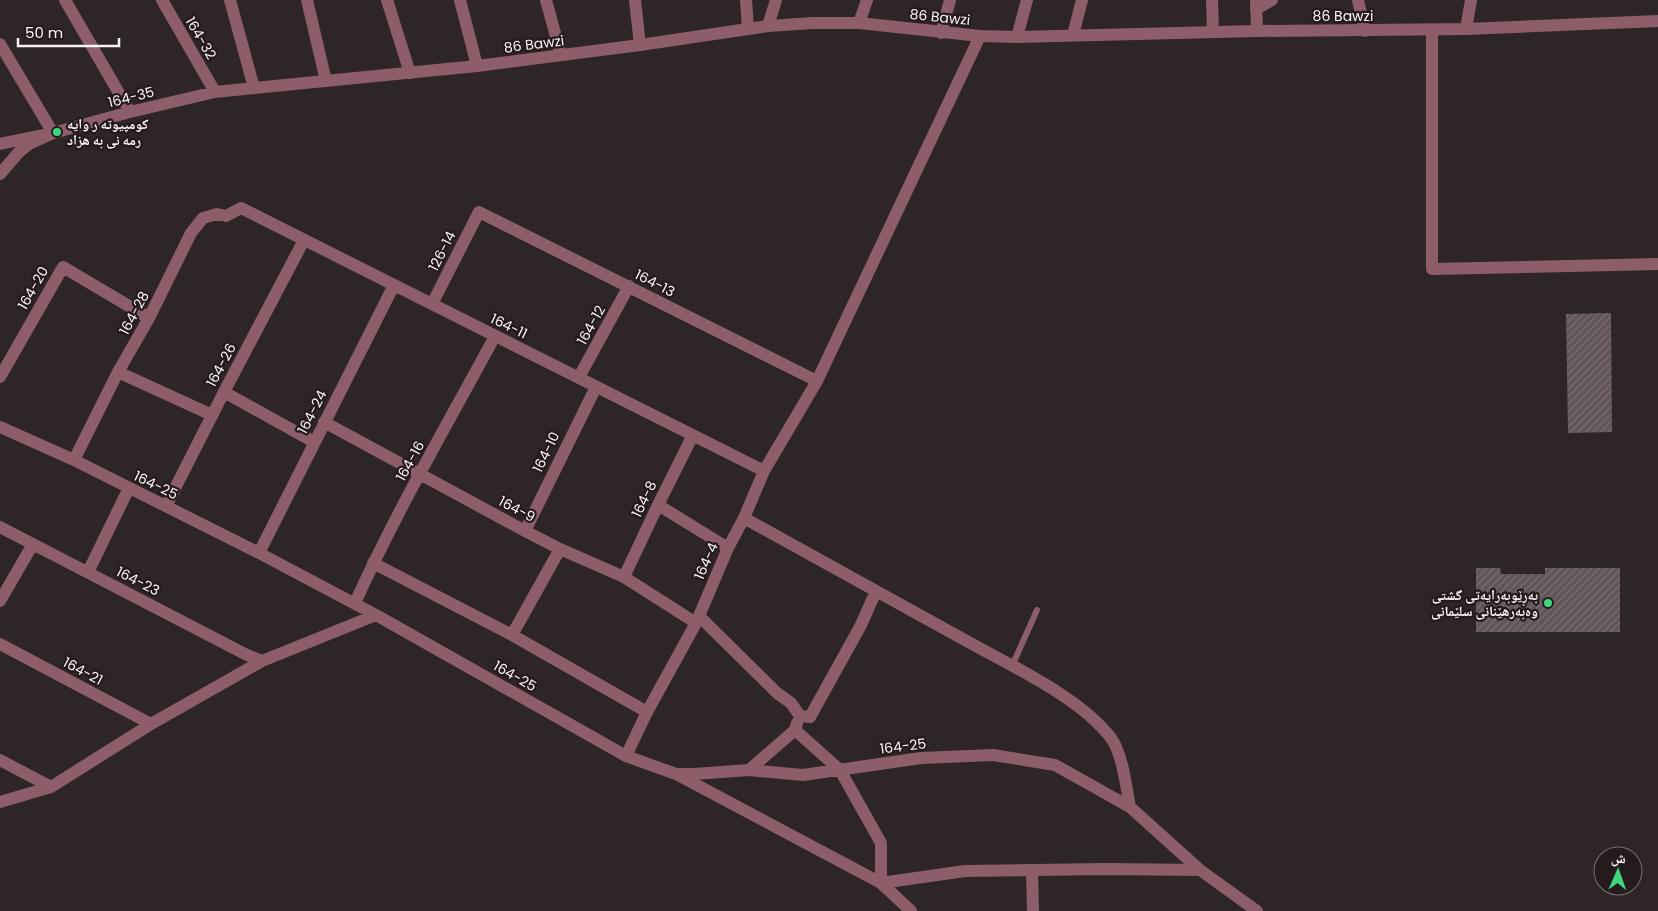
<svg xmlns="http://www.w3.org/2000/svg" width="1658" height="911" font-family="Poppins,'Noto Naskh Arabic',sans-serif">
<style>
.building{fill:url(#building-hatch)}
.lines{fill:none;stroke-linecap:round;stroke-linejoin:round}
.service{stroke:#8d5d69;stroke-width:6}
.minor{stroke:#8d5d69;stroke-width:12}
.tertiary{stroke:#8d5d69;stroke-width:12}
.poi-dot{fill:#3ed77d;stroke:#251b1d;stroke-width:2}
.labels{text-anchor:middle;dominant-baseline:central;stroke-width:4.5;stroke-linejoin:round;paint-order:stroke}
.street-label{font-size:14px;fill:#faf3f4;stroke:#251b1d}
.poi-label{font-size:14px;font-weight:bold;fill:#faf3f4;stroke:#251b1d;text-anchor:start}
</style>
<defs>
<pattern id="building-hatch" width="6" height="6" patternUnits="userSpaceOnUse" patternTransform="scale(1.25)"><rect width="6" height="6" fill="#615558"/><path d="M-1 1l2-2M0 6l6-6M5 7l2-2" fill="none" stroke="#796e71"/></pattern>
</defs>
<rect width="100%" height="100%" fill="#2e2527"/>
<path class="building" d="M 1611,313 L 1612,432 L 1568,433 L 1566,314 Z
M 1476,568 L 1500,568 L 1501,574 L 1545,574 L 1545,568 L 1620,568 L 1620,632 L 1476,632 Z"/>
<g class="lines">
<path class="service" d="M 1012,666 L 1037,610"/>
<path class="minor" d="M 65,0 L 130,112
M 162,0 L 215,92
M 307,0 L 326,81
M 387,0 L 410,73
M 460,0 L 477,66
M 546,0 L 561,55
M 635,0 L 640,45
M 746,0 L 748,29
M 1212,0 L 1213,32
M 1256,0 L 1257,31
M 1358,0 L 1365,31
M 1256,9 L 1272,0
M 859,23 L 867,0
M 768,26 L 776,0
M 1466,29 L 1471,0
M 1432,30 L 1432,269 L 1658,264
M 941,33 L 950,0
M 1073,35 L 1082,0
M 1017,37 L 1027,0
M 0,44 L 53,133 L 0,144
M 0,174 L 19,152 L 29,144 L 53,133 L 130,112 L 215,92 L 254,88
M 432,304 L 479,212 L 817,381
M 118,372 L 212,415
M 0,377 L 63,267 L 149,318
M 579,377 L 629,286
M 224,392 L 314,442
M 324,422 L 525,531 L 560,549 L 624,577 L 696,623
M 0,427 L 74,460 L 259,553 L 376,615 L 626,756 L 676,774 L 694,774 L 749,770 L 803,775 L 921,758 L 993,755 L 1055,765 L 1130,807 L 1200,870 L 1257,911
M 74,460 L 118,372 L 149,318 L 191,233 L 203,218 L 217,214 L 226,216 L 241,208 L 764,471
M 658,505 L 728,548
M 166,506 L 224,392 L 304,240
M 744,518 C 817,558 890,599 963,639 C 1009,665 1079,696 1111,738 C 1123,755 1126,787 1130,807
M 0,527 L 247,655 L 262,661
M 525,531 L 596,387
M 259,553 L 394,285
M 373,563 L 512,635 L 647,712
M 88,572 L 129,488
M 624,577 L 658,505 L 693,435
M 0,601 L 33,544
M 355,603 C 396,512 447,425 495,336
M 699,616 L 777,693 L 791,703 L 800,716 L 810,717 L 861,625 L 876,591
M 512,635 L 560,549
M 0,644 L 151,724
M 795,730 L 840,770 L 881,843 L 881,883 L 965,871 L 1107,869 L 1200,870
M 626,756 L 647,712 L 696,623 L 728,548 L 744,518 L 764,471 L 817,381 L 980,36
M 0,760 L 51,787
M 749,770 L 795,730 L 797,723
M 678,775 L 881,883 L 911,911
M 0,802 L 51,787 L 151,724 L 262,661 L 376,615
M 1032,870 L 1033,911"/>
<path class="tertiary" d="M 230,0 L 254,88 L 477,66 L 640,45 L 768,26 L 813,23 L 859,23 L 980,36 L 1017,37 L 1257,31 L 1466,29 L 1658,21"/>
</g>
<g class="poi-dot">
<circle cx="57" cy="132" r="5"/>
<circle cx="1548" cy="603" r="5"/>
</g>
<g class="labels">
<g class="street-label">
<text x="1343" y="16">86 Bawzi</text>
<text transform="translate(940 17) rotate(6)">86 Bawzi</text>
<text transform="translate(201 38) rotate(60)">164-32</text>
<text transform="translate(534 44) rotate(-7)">86 Bawzi</text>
<text transform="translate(131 97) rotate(-14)">164-35</text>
<text transform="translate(442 251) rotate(-63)">126-14</text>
<text transform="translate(655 283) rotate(27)">164-13</text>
<text transform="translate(33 288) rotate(-60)">164-20</text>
<text transform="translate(134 313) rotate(-62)">164-28</text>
<text transform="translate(591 325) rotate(-61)">164-12</text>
<text transform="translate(509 326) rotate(26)">164-11</text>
<text transform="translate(221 365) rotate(-62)">164-26</text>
<text transform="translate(312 412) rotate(-63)">164-24</text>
<text transform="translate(546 452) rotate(-64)">164-10</text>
<text transform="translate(410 461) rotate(-61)">164-16</text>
<text transform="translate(156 485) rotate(26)">164-25</text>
<text transform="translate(644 499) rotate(-64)">164-8</text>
<text transform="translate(517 509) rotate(28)">164-9</text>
<text transform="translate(706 561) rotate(-66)">164-4</text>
<text transform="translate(138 581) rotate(27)">164-23</text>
<text transform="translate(83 671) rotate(28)">164-21</text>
<text transform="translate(515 676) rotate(30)">164-25</text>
<text transform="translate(903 746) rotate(-7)">164-25</text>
</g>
<g class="poi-label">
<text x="67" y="124">کومپیوته ر وایه<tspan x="67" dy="16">رمه نی به هزاد</tspan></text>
<text x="1538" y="595" text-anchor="end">بەڕێوبەرایەتی گشتی<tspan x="1538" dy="16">وەبەرهێنانی سلێمانی</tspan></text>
</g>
</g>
<g transform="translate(1618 871) rotate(2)"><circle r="24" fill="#251b1d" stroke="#7a7173"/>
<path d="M0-4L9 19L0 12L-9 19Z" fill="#3ed77d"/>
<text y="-8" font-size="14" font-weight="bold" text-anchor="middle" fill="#faf3f4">ش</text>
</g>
<path d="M18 38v8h101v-8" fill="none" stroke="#faf3f4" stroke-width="2.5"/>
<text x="25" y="38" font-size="15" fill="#faf3f4" stroke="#251b1d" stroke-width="4" paint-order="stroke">50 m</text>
</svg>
